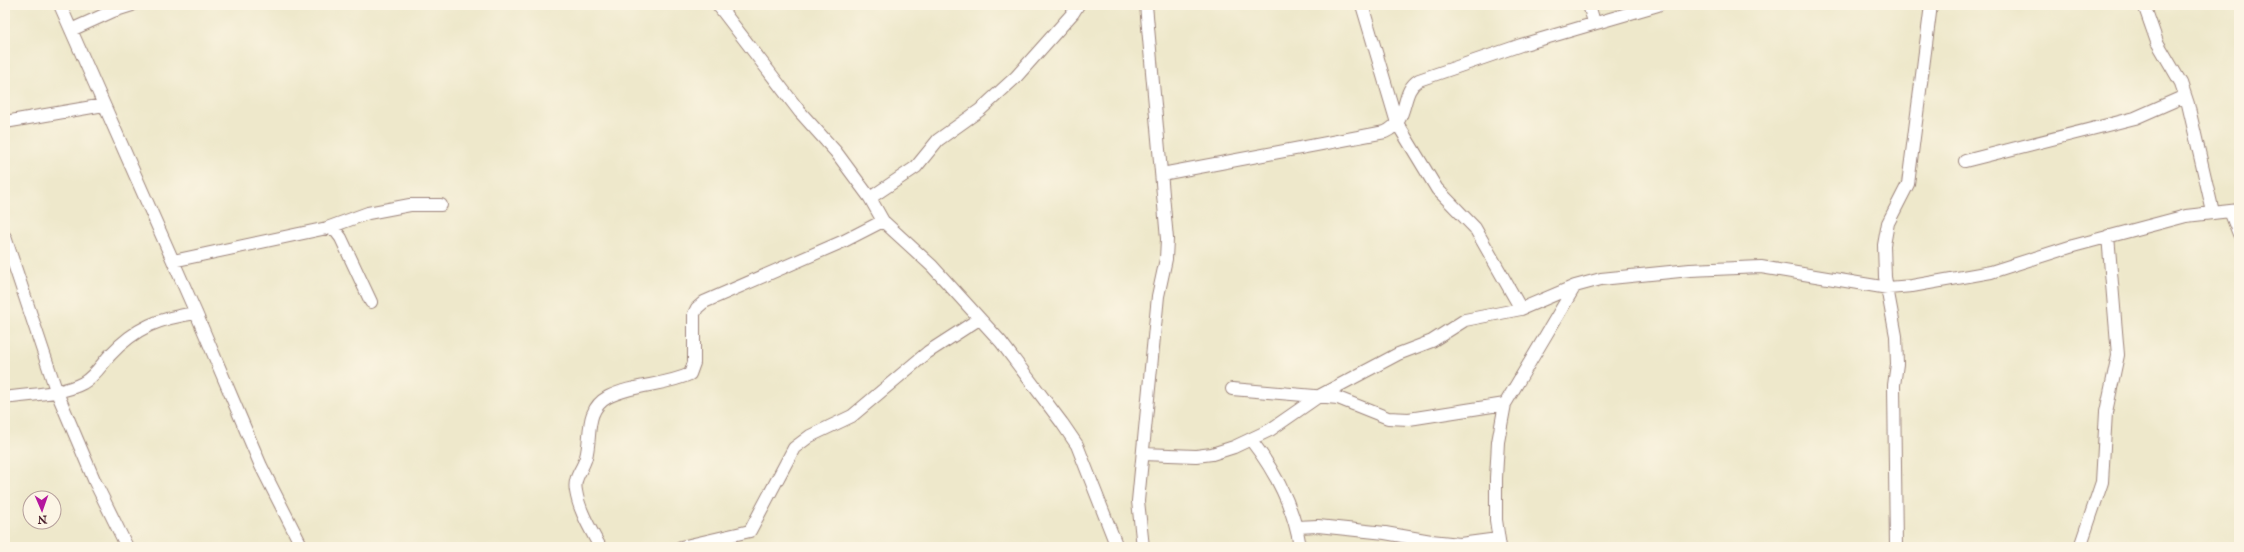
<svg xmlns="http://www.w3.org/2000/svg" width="2244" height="552" font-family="'IM FELL English',serif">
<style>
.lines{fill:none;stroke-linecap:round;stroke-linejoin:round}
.minor-casing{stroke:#9c847b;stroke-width:14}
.minor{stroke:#fff;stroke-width:12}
</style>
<rect width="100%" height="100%" fill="#fcf5e5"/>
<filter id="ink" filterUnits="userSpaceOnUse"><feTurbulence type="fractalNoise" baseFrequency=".025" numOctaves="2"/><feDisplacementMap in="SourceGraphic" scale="8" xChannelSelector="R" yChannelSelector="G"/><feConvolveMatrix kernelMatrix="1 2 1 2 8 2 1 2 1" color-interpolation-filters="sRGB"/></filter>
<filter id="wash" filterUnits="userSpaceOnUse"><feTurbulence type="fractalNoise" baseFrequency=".012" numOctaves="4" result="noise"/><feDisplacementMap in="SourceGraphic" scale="16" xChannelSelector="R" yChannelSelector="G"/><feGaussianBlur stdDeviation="0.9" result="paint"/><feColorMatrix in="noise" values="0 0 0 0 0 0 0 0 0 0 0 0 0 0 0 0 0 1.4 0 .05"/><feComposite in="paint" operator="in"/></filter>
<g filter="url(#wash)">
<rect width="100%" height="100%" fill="#eee8cb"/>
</g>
<g filter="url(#ink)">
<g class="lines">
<defs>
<path id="minor" d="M 60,5 L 196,313 L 261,466 L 302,547
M 718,5 L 800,112 L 836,152 L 870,198 L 883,221 L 932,266 L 1001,342 L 1062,423 L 1077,445 L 1117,547
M 1362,5 L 1397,123 L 1437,189 L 1475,228 L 1521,309
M 1589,5 L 1594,22
M 2144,5 L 2157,42 L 2181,83 L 2188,104 L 2213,212
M 71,30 L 113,11 L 132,5
M 5,122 L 104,105
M 1965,161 L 2135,118 L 2185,96
M 1162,174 L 1385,132 C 1411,120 1399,92 1419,80 L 1521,45 L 1658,5
M 870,198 L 916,167 L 938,140 L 980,110 L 1016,77 L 1073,13 L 1078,5
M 2230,211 L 2239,234
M 327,228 L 368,213 L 410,205 L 441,205
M 5,237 L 56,390 L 95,482 L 127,547
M 173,261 L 327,228 L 335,230 L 341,238 L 371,302
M 1232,389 L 1338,398 L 1388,418 L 1409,419 L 1505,404
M 5,398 C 29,394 61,395 83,383 C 95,376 101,365 110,355 C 136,327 160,318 196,313
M 1251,440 C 1275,471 1294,508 1300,547
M 1143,454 L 1196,456 L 1212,454 L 1234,447 L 1270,430 L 1319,396 L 1398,354 L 1432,341 L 1465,320 L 1521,309 L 1575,286 L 1601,279 L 1690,270 L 1761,267 L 1888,288 L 1912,286 L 1991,272 L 2073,246 L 2186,216 L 2239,210
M 1297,527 L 1318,526 L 1385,533 L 1431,541 L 1460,544 L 1498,539
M 600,547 C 591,530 579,511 576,491 C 573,477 583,470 586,457 C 592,436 584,410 608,397 C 633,384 664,386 690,374 L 694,363 L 694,314 L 697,308 L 704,302 L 844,241 L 883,221
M 681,547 L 750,531 L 794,448 L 810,436 L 852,416 L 928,352 L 979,319
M 1143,547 L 1138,501 L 1158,296 L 1166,259 L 1167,239 L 1146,5
M 1500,547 L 1496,520 L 1496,478 L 1498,442 L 1505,404 L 1575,286
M 1896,547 L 1894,385 L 1897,364 L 1896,336 L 1885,277 L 1884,245 L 1888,223 L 1908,184 L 1931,5
M 2080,547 L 2102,482 L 2106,412 L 2118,355 L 2108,236"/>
</defs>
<use href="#minor" class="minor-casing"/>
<use href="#minor" class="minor"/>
</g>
</g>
<rect width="2244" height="552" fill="none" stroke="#fcf5e5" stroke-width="20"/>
<g transform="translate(42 510) rotate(178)"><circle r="19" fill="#fcf5e5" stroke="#b59f9b"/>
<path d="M0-3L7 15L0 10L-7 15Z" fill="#b5179e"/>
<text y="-6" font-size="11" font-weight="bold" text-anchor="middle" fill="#4a1f2b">N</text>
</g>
</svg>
